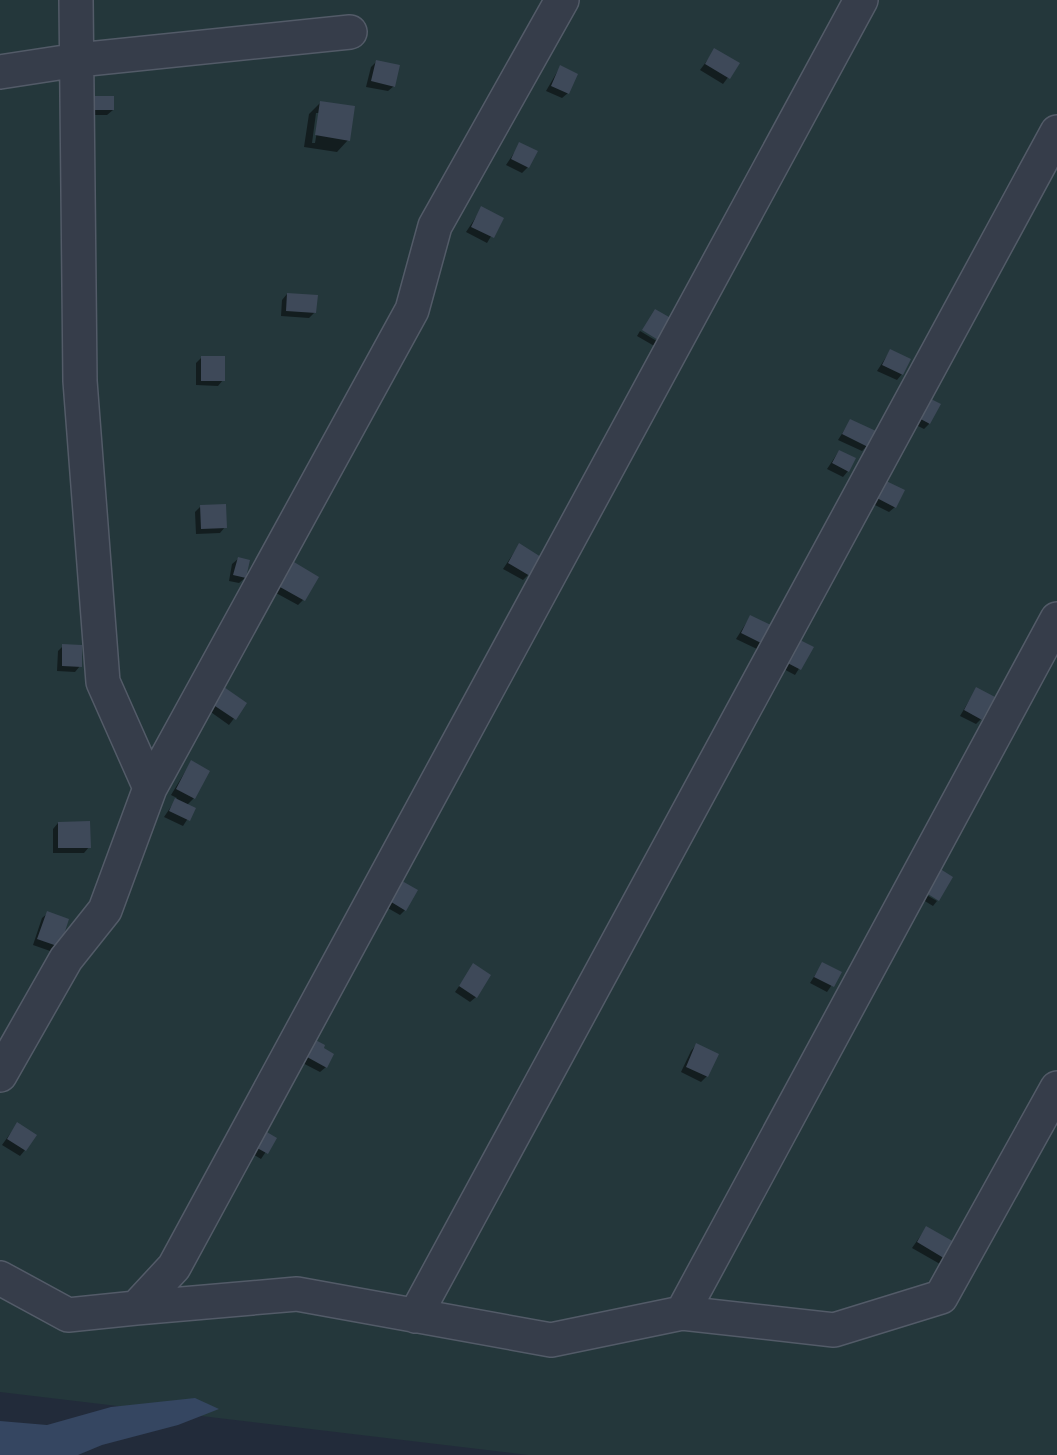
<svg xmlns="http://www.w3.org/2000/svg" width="1057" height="1455" font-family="Commissioner,sans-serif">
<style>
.green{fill:#24373b}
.water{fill:#354661}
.shadow{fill:#0007;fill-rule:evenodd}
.building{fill:#3e4959}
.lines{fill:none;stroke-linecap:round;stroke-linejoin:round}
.minor-casing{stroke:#535b68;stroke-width:36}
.minor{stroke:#363d4a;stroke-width:33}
</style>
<rect width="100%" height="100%" fill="#222b3a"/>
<path class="green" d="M 0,0 L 1057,0 L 1057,1455 L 528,1455 L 0,1392 Z"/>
<path class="water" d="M 195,1398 L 219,1409 L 178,1425 L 102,1445 L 78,1455 L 0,1455 L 0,1421 L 47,1425 L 111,1407 Z"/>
<path class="shadow" d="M 715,50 L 738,64 L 723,84 L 700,70 Z
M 377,61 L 394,86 L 388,91 L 366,87 L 371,67 Z
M 560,67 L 568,93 L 562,98 L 546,91 Z
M 113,98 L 113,110 L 107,115 L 83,115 Z
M 321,102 L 348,140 L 337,152 L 304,147 L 309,114 ZM 316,113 L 320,113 L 315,143 L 312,143 Z
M 520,144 L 528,167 L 522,173 L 506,165 Z
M 482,208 L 502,218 L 487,243 L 466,232 Z
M 287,294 L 315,312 L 309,318 L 281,316 L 282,300 Z
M 640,331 L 660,343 L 656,347 L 637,336 Z
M 890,351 L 902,374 L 897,380 L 877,371 Z
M 202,357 L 223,380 L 218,386 L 196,385 L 196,363 Z
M 923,397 L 929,424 L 924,429 L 908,421 Z
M 850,421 L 867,446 L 862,451 L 838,440 Z
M 839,451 L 848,471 L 843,477 L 827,469 Z
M 877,486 L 895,507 L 889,512 L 869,502 Z
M 200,507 L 225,527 L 220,533 L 196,534 L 195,512 Z
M 519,545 L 528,575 L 523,580 L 503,569 Z
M 238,559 L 245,578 L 239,583 L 229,581 L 232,564 Z
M 294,564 L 303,600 L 298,605 L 276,593 Z
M 750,617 L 762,643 L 757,649 L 736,639 Z
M 63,646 L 80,666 L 75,672 L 57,671 L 58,651 Z
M 812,648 L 795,675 L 774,664 Z
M 976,689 L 981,719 L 976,724 L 960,716 Z
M 219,695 L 245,704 L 229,725 L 208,710 Z
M 191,762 L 194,798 L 187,805 L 194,809 L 183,826 L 164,817 L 177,798 L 171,795 Z
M 58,823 L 89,847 L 84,853 L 53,853 L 53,829 Z
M 395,879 L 405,910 L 400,915 L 379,903 Z
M 918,890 L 937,901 L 933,906 L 915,895 Z
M 48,913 L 67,920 L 53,952 L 33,945 L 42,918 Z
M 822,964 L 840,973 L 827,992 L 810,983 Z
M 474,965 L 476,997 L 470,1002 L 455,992 Z
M 301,1042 L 326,1067 L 320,1072 L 293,1058 Z
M 696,1045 L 707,1076 L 701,1082 L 681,1072 L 691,1051 Z
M 17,1124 L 25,1150 L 20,1156 L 2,1145 Z
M 275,1138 L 261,1159 L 246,1150 Z
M 926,1228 L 954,1244 L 940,1264 L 912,1248 Z"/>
<path class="building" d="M 714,48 L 740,63 L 730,79 L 705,64 Z
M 376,60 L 400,65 L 395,87 L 371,81 Z
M 560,65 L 578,74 L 569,94 L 551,86 Z
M 88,96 L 114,96 L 114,110 L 88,110 Z
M 320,101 L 355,106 L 350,141 L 315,135 Z
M 519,142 L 538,151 L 529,168 L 511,159 Z
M 481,206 L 504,218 L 494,238 L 471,227 Z
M 287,293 L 318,295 L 316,313 L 286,311 Z
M 655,309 L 676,321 L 663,343 L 642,330 Z
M 890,349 L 911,359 L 903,375 L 882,365 Z
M 201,356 L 225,356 L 225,381 L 201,381 Z
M 923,395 L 941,404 L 930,424 L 913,415 Z
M 850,419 L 876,431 L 868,447 L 842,434 Z
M 839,450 L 856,458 L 849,472 L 832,463 Z
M 882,479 L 905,490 L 896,508 L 873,496 Z
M 226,504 L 227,528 L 201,529 L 200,505 Z
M 519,543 L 541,557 L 530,576 L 508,563 Z
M 238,557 L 250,560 L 246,578 L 233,575 Z
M 294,562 L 319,577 L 305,601 L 280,587 Z
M 750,615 L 773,626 L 763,644 L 741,633 Z
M 790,635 L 814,647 L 801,670 L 778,658 Z
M 62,644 L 82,645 L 82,667 L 62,666 Z
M 224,687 L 247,703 L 236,720 L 212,704 Z
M 976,687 L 995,697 L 982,720 L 964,710 Z
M 191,760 L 210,771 L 195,799 L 176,789 Z
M 175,798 L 196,808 L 190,821 L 169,811 Z
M 90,821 L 91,848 L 58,848 L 58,822 Z
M 934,865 L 953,877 L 939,901 L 920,889 Z
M 395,877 L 418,890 L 406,911 L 383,897 Z
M 47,911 L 69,919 L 60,947 L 37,939 Z
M 822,962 L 842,972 L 834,987 L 814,977 Z
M 473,963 L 491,975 L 477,998 L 459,986 Z
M 306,1035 L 325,1045 L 324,1048 L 334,1054 L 327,1068 L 298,1052 Z
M 696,1043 L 719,1054 L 708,1077 L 686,1067 Z
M 17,1122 L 37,1135 L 26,1151 L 7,1139 Z
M 260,1128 L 277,1138 L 268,1154 L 250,1144 Z
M 926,1226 L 956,1243 L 947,1260 L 917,1242 Z"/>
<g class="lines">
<defs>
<path id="minor" d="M 76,0 L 80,381 L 103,682 L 150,788
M 0,72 L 78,60 L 350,32
M 0,1075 L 66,959 L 105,910 L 150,788 L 412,310 L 435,226 L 562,0
M 0,1278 L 68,1315 L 136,1308 L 174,1267 L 861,0
M 136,1308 L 297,1294 L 551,1340 L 682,1313 L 834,1330 L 941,1297 L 1057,1088
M 682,1313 L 1057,619
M 415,1316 L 1057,132"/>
</defs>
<use href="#minor" class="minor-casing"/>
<use href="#minor" class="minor"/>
</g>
</svg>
